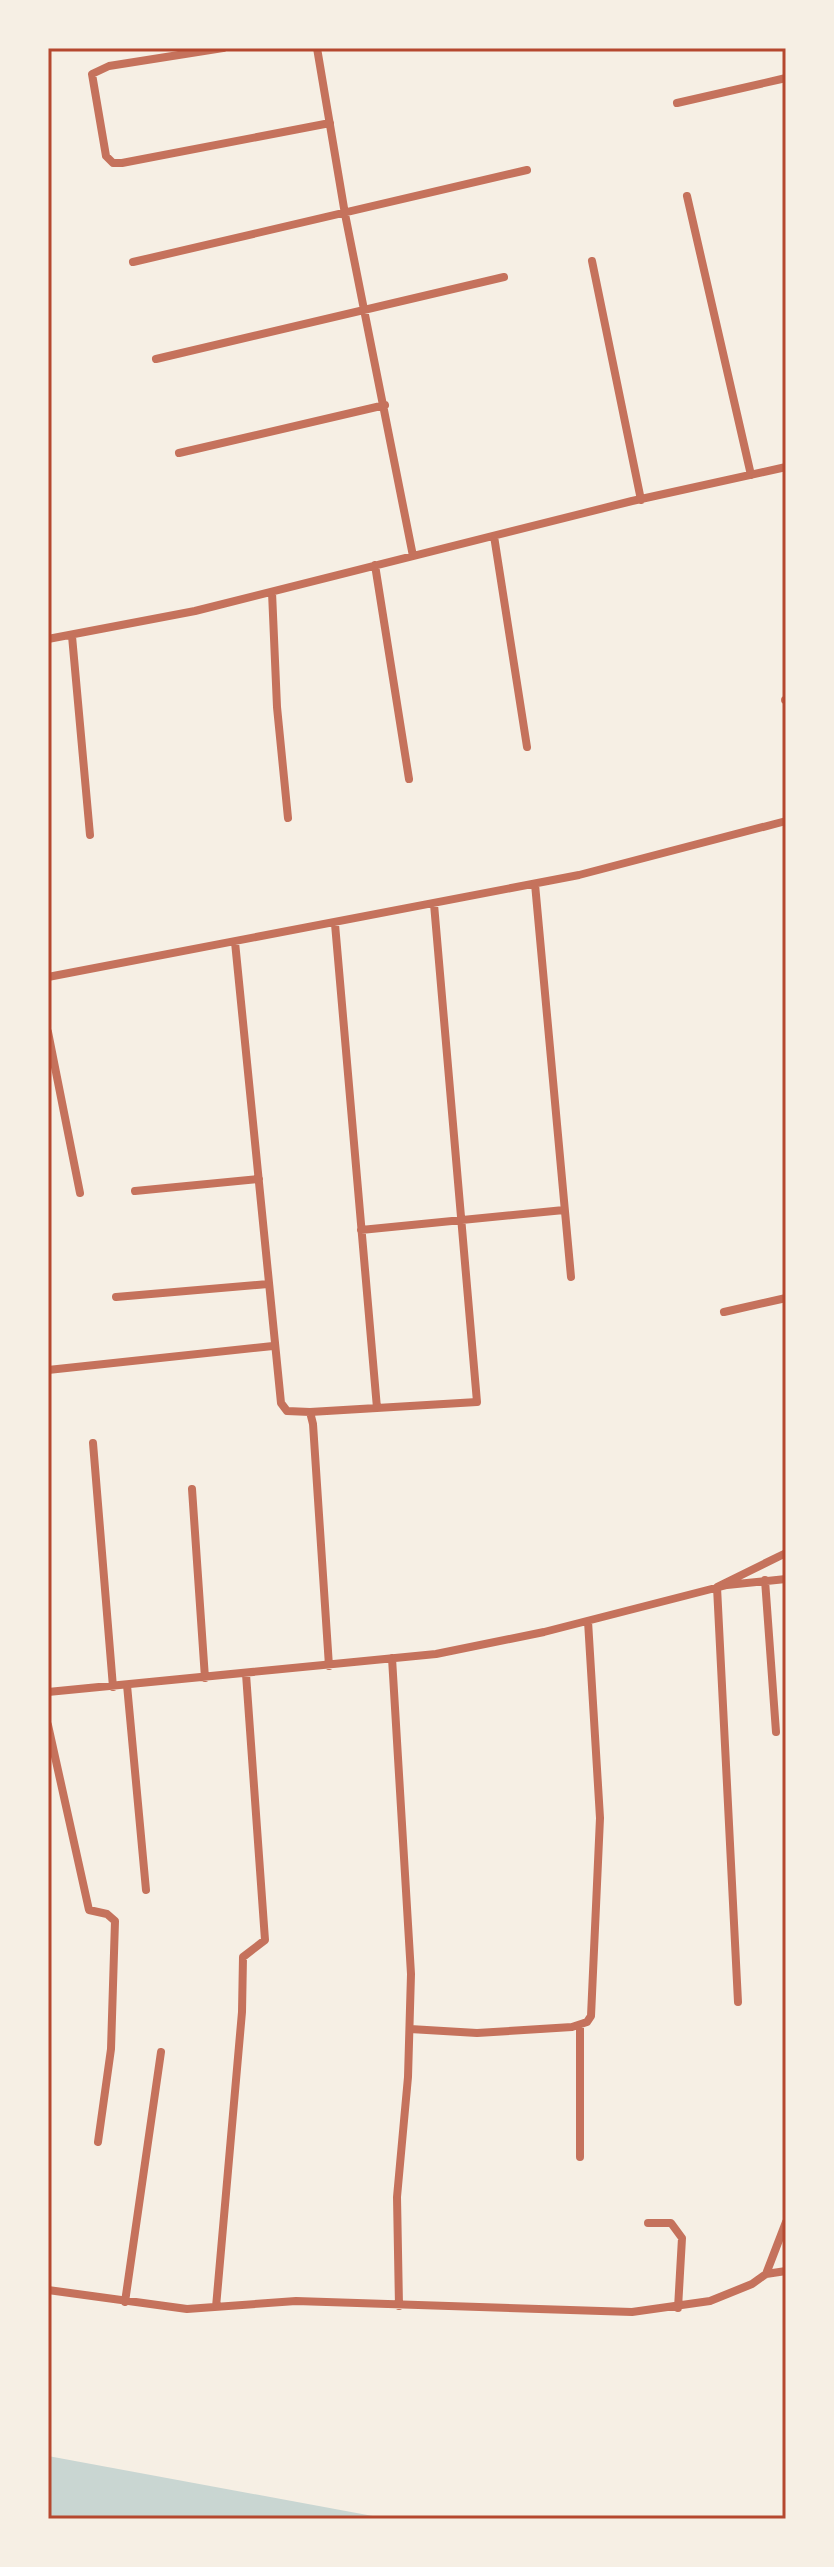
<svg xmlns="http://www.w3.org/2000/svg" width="834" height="2567" font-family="'Titillium Web',sans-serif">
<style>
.water{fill:#c9d6d2}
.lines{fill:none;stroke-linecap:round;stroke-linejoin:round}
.minor{stroke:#c5725c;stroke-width:8}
.neatline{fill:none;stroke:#b5482f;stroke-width:3}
</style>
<rect width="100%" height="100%" fill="#f6efe4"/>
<path class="water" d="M 48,2456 L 389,2519 L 48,2519 Z"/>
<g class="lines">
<path class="minor" d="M 223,48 L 109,66 L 92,74 L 106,156 L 113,163 L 122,163 L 330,123
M 317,48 L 345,214 L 413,556
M 677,103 L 786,78
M 687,196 L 751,475
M 592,261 L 641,500
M 133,262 L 527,170
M 156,359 L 504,277
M 179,453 L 385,405
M 494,536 L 527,747
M 375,565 L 409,779
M 272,592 L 277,707 L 288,818
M 72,636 L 90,835
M 48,639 L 195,611 L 632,501 L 786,467
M 785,700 L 786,700
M 535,884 L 571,1277
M 335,924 L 377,1408
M 235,942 L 281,1403 L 287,1411 L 310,1412 L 313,1424 L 329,1666
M 48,977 L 579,875 L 786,821
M 48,1032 L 80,1193
M 135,1191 L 259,1179
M 361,1230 L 564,1210
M 116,1297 L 268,1284
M 724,1312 L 786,1298
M 48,1370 L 273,1346
M 310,1412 L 477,1402 L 434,904
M 93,1443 L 113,1687
M 192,1489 L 205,1678
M 765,1580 L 776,1732
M 392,1658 L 411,1974 L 408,2077 L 397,2197 L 399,2306
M 127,1685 L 146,1890
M 48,1692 L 436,1654 L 544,1632 L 727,1585 L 786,1579
M 48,1725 L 89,1910 L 107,1914 L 115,1921 L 111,2049 L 98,2142
M 738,2002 L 717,1587 L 786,1553
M 410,2029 L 477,2033 L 572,2027 L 587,2022 L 591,2016 L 600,1818 L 588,1621
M 580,2157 L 580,2026
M 648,2223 L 671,2223 L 682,2238 L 678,2308
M 766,2274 L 786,2222
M 48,2290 L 187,2309 L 296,2301 L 632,2312 L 710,2301 L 752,2284 L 766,2274 L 786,2271
M 125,2302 L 161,2052
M 216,2307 L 242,2012 L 243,1957 L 265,1940 L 246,1674"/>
</g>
<rect width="834" height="2567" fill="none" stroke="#f6efe4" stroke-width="100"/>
<rect x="50" y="50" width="734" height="2467" class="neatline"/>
</svg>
